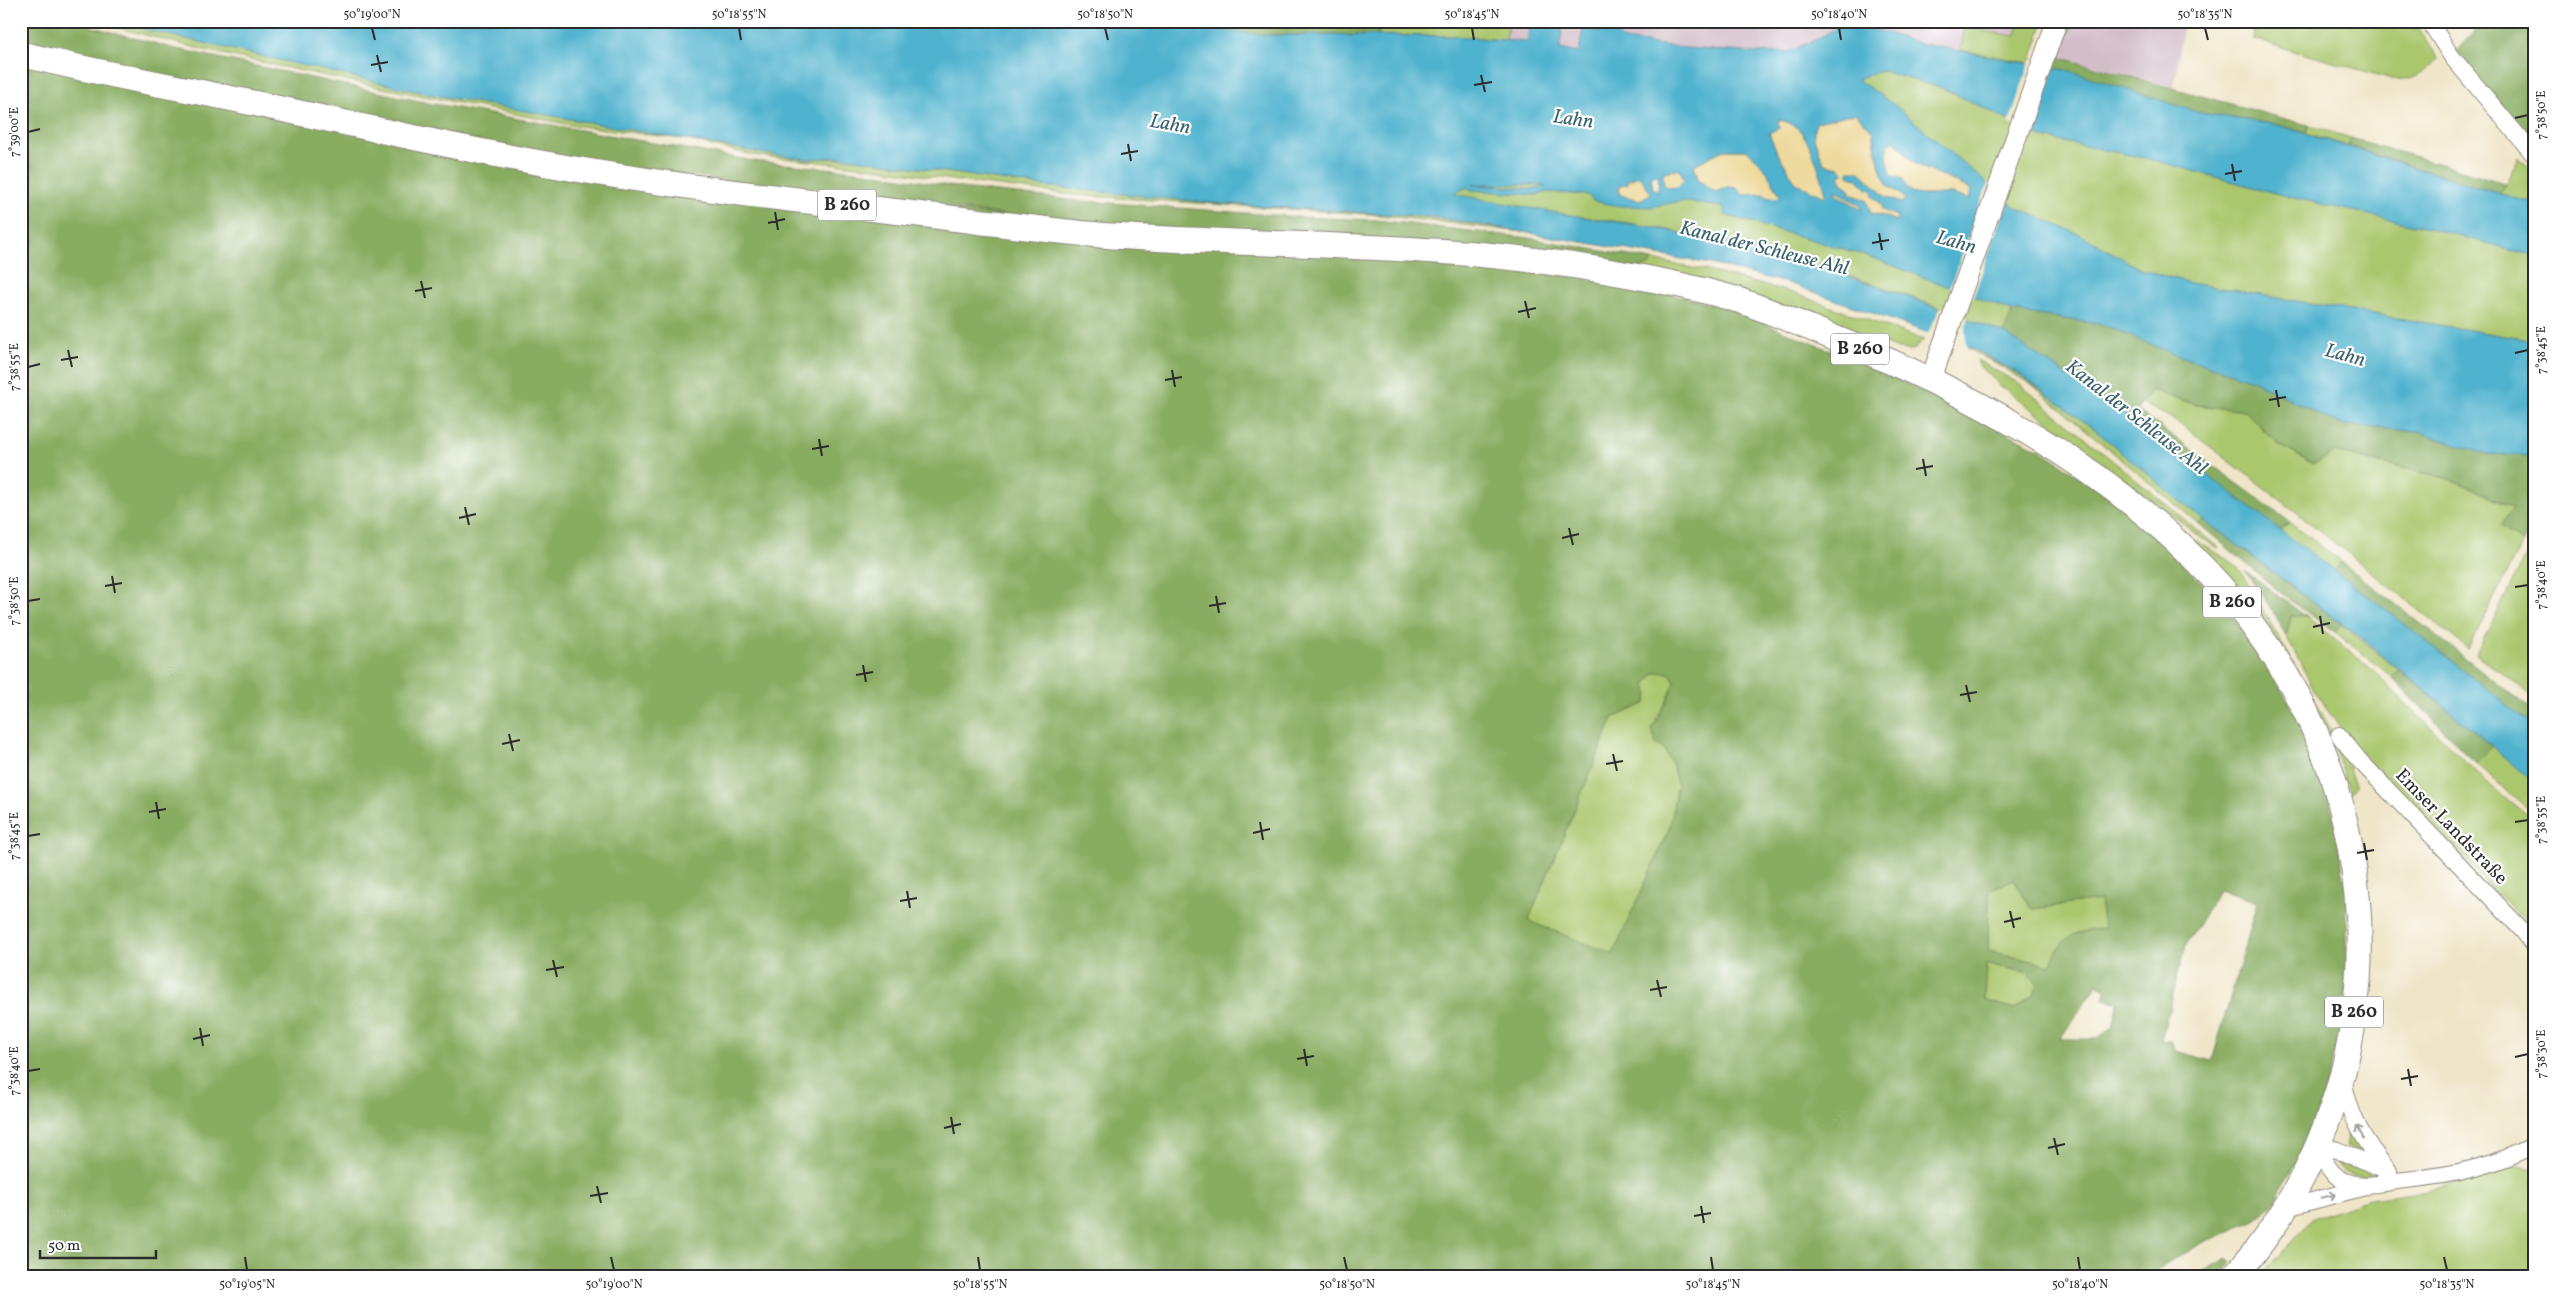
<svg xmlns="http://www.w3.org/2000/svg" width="2555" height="1297" font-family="Vollkorn,serif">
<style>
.industrial{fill:#d2bdc8}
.green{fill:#abc76e;stroke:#6b794c}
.forest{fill:#88ac61;stroke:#5a6c46;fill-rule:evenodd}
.sand{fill:#eeda9e;stroke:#8c8264}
.water{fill:#4fb2ce;stroke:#3d6e7c;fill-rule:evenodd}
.pier{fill:#efe5c8}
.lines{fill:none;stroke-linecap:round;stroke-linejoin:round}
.minor-casing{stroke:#8d887a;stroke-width:18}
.tertiary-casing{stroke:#8d887a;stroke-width:22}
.primary-casing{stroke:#8d887a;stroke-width:27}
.minor{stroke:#fff;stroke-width:16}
.tertiary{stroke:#fff;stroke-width:20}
.primary{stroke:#fff;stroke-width:25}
.oneway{stroke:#a0a0a0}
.ticks{fill:none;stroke:#2b2b2b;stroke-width:2}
.labels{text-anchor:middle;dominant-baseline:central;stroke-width:4.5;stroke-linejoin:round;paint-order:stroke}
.shield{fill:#fff;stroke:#6b6b6b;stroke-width:1}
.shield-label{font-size:18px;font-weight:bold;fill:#2b2b2b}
.street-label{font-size:19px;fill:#2b2b2b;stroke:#fff}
.water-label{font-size:20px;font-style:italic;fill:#39616c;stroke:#fff}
.neatline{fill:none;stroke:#2b2b2b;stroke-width:2}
.ticks-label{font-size:12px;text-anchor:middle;fill:#2b2b2b}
</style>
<rect width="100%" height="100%" fill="#fff"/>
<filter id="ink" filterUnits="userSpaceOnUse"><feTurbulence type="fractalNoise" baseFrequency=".02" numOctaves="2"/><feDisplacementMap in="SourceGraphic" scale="10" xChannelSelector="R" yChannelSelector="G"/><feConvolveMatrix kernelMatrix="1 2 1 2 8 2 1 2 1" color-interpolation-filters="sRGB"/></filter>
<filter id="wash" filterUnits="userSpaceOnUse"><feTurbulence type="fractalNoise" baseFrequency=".0096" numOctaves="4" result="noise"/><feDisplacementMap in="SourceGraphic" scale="20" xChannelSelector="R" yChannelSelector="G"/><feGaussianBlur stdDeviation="1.12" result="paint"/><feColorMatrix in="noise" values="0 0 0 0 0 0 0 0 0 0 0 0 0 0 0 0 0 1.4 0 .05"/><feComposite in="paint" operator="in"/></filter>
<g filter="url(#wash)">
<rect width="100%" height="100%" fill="#efe5c8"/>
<path class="industrial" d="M 1508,21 L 1530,21 L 1527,42 L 1506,40 Z
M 1563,21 L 2020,21 L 2016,36 L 1965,29 L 1960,50 L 1923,44 L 1881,31 L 1840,26 L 1815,40 L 1787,52 L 1758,53 L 1687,48 L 1623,40 L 1583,29 L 1579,53 L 1560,49 Z
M 2073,21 L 2184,21 L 2174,87 L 2060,57 Z"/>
<path class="green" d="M 91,21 L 107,21 L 131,26 L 429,94 L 808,159 C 886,155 965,177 1043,186 C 1206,203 1370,204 1531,233 L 1379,215 L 1073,195 L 967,182 L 867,167 L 752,155 L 683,139 L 572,125 L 388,89 L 209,51 Z
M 1379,21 L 1508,21 L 1506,40 L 1454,36 L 1378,35 Z
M 2020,21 L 2044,21 L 2030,63 L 1960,50 L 1965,28 L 2016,36 Z
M 2069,21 L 2073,21 L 2060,57 L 2058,57 Z
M 2273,21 L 2413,21 L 2438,58 C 2424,73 2413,81 2392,79 L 2253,39 L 2254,28 L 2272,29 Z
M 1882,71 L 1945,89 L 2044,138 L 2150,159 L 2286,196 L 2450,233 L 2534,256 L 2534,341 L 2190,283 L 2140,269 L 2085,237 L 2015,207 L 1897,107 L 1856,79 Z
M 2308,125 L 2351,138 L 2348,146 L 2306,133 Z
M 2519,157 L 2534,173 L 2534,202 L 2500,194 Z
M 1475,184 L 1544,185 L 1545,187 L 1537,189 L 1472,185 Z
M 1467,187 L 1536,195 L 1549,192 L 1588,195 L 1651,207 L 1681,201 L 1723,207 L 1726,215 L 1865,255 L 2012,311 L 2004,333 C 1941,309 1878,283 1812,264 C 1758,249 1702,236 1647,226 C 1584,215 1514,212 1453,194 Z
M 1652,260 L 1708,271 L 1790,292 L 1924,340 L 1913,350 L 1898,349 L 1798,310 L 1630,269 L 1650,265 Z
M 1966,347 L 2021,375 L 2094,429 L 2204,520 L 2199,524 L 2031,384 Z
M 1977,360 L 2018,383 L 2219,548 L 2217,549 L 2004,388 L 1998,386 L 1999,384 L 1980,367 Z
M 2151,390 L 2197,405 L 2245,411 L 2279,445 L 2313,464 L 2335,452 L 2454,480 L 2513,507 L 2500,526 L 2522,543 L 2468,649 L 2295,511 L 2175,420 L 2142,403 Z
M 2290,522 L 2341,562 L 2335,571 L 2279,530 Z
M 2195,540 L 2229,560 L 2240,570 L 2337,740 L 2356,787 L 2350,793 L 2333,743 L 2308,694 L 2193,542 Z
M 2534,540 L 2534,698 L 2476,654 Z
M 2291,616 L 2307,617 L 2368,666 L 2486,782 L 2534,821 L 2534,932 L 2347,738 L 2317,695 L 2284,632 L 2287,634 Z
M 2341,624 L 2399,670 L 2391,676 L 2335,632 Z
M 1664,672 L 1671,674 L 1675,682 L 1666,703 L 1656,718 L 1664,749 L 1672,763 L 1677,783 L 1670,827 L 1613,955 L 1528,921 L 1613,718 L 1646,703 L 1648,694 L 1646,684 L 1654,673 Z
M 2492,746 L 2534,781 L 2534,814 L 2475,763 Z
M 2014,879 L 2032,909 L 2100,900 L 2104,928 L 2077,933 L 2050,965 L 1988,951 L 1989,890 Z
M 1987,964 L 2026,972 L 2038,984 L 2034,994 L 2014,1009 L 1984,1000 Z
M 2349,1127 L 2362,1152 L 2345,1147 Z
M 2337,1162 L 2341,1162 L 2383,1177 C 2368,1178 2345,1178 2337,1162 Z
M 2517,1165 L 2534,1169 L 2534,1276 L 2261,1276 L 2313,1218 L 2370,1199 L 2414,1193 L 2463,1182 Z"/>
<path class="forest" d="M 21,21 L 71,21 L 172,48 L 429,103 L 754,161 L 865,172 L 962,188 L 1071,200 L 1300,217 L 1376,220 L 1529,238 L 1652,260 L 1651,265 L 1630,269 L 1111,228 L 580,162 L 21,47 Z
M 1136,21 L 1379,21 L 1378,35 L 1266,35 Z
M 2484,21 L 2534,21 L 2534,145 L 2456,51 Z
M 2058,57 L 2308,125 L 2306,133 L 2278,125 L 2200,113 L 2054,68 Z
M 21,61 L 518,166 L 1452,261 L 1652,288 L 1735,311 L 1846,357 L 1912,386 L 2041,450 L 2117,502 L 2215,595 L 2249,639 L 2294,710 L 2333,812 L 2347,896 L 2347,987 L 2339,1036 L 2324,1095 L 2296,1163 L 2272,1205 L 2256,1220 L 2204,1242 L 2147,1276 L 21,1276 ZM 1664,672 L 1671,674 L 1675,682 L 1666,703 L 1652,729 L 1656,744 L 1664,749 L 1672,763 L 1677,784 L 1670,827 L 1613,954 L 1528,921 L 1613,718 L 1646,703 L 1648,694 L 1646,684 L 1654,673 ZM 2014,879 L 2032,909 L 2100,900 L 2104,928 C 2070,934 2065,933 2050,965 L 1988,951 L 1989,890 ZM 2219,890 L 2258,902 L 2212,1061 L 2175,1051 L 2170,1041 L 2161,1040 L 2185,947 ZM 1987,964 L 2026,972 L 2038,984 L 2034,994 L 2015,1009 L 1985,1000 ZM 2097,984 L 2106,990 L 2104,999 L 2118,1002 L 2112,1028 L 2098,1039 L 2060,1039 Z
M 2351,138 L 2505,183 L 2500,194 L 2348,146 Z
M 2012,311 L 2104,325 L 2179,356 L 2253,380 L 2338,424 L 2418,432 L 2486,454 L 2534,456 L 2534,537 L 2527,533 L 2522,543 L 2500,526 L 2513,507 L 2454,480 L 2335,452 L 2314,464 L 2279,445 L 2245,411 L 2197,405 L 2151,390 L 2137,410 L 2290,522 L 2279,530 L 2145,428 L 2004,333 Z
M 2204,520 L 2341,624 L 2335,632 L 2287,598 L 2199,524 Z
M 2341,562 L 2534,711 L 2534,726 L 2335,571 Z
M 2245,571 L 2307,617 L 2291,616 L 2287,634 L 2284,632 L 2267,602 Z
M 2399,670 L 2492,746 L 2475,763 L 2391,676 Z
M 2225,1259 L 2231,1261 L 2221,1276 L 2196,1276 Z"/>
<path class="sand" d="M 1856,113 L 1874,132 C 1874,144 1880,175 1888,185 C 1894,191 1901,192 1905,200 L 1901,203 L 1886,198 L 1859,171 L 1857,179 L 1865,187 L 1871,189 L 1874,194 L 1872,195 L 1889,213 L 1897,216 L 1896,221 L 1886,216 L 1871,213 L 1866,200 C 1851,194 1845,190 1839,175 L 1844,173 L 1839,167 L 1824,164 C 1820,149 1808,137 1817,122 Z
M 1777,119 C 1783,121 1791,123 1795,126 C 1813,140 1820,173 1826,193 L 1825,197 L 1796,184 L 1777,152 L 1768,132 L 1779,128 Z
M 1894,140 L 1915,164 L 1971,189 L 1969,200 L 1952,194 L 1914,195 L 1907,190 L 1891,175 L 1887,157 L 1888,145 Z
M 1723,150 L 1747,150 L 1765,168 L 1781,195 L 1777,198 L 1742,195 L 1738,188 L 1727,187 L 1716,192 L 1699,181 L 1694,165 Z
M 1680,169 L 1684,180 L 1676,188 L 1664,186 L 1663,172 Z
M 1640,175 L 1652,194 L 1639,200 L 1620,195 L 1620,185 Z
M 1836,189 L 1861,206 L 1862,210 L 1836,194 Z"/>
<path class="water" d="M 107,21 L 1135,21 L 1266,35 L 1454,36 L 1527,42 L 1530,21 L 1563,21 L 1560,49 L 1579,53 L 1583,29 L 1617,34 L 1623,40 L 1687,48 L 1758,53 L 1787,52 L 1815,40 L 1840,26 L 1881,31 L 1923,44 L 2070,71 L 2200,113 L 2278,125 L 2500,194 L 2534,202 L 2534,256 L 2450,233 L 2286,196 L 2150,159 L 2044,138 L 1945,89 L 1882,71 L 1857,79 L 1897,107 L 2015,207 L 2085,237 L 2140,269 L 2190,283 L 2534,341 L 2534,456 L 2486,454 L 2418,432 L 2338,424 L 2253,380 L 2179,356 L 2104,325 L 2012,311 L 1865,255 L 1725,215 L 1723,207 L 1681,201 L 1651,207 L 1620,206 L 1593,201 L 1588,195 L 1549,192 L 1536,195 L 1471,190 L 1467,187 L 1454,194 L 1563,214 L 1646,226 L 1727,243 L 1813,265 L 1892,291 L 2004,333 L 2145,428 L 2388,611 L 2534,726 L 2534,781 L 2365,641 L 2188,508 L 2094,429 L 2021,375 L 1976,350 L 1791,284 L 1711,264 L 1435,217 L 1212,203 L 1042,186 L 844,157 L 808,159 L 767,154 L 429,94 ZM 1856,113 L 1874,132 C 1874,144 1880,175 1888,185 C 1894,191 1901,192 1905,200 L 1901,203 L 1886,197 L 1859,171 L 1849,171 L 1849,175 L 1857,179 L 1868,190 L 1871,189 L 1874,194 L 1871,195 L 1882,204 L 1882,210 L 1897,216 L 1896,221 L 1871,213 L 1866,200 L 1850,194 L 1848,187 L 1843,185 L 1839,175 L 1845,173 L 1839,167 L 1824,164 C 1820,149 1808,137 1817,122 ZM 1778,119 C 1783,121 1789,122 1793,125 C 1810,134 1821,176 1826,193 L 1825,197 L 1796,183 L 1777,152 L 1769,133 L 1779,128 ZM 1894,140 L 1915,164 L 1971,189 L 1969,200 C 1963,198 1956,195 1950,194 C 1929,193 1911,203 1903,179 L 1891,175 L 1887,157 L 1888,145 ZM 1723,150 L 1747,150 L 1765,168 L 1780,195 L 1777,198 L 1767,197 L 1764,194 L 1743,195 L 1738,188 L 1727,187 L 1716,192 L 1699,181 L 1694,165 ZM 1680,169 L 1684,180 L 1676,188 L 1664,186 L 1663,172 ZM 1659,175 L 1658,190 L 1653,189 L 1651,176 ZM 1640,176 L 1651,194 L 1639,200 L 1620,195 L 1618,190 L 1620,185 L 1628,184 L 1628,179 ZM 1475,184 L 1544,185 L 1545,187 L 1537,189 L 1473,185 ZM 1836,190 L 1861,206 L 1862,210 L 1836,194 Z"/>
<path class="pier" d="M 2030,61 L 2055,65 L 2030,134 L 2009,123 Z
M 1989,181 L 2008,198 L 1973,298 L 1949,289 Z
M 1941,307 L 1968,317 L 1965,330 L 1967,349 L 1927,335 Z"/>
</g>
<g filter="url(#ink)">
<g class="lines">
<defs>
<path id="minor" d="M 2429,21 L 2452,57 L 2534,155
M 2339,735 L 2359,760 L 2524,932 L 2534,946
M 2343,1079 C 2350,1118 2364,1142 2389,1171
M 2319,1145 C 2324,1161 2329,1174 2345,1181 C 2365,1189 2385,1182 2405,1180 C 2449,1176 2494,1167 2534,1145
M 2319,1145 L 2337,1150 L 2386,1170
M 2282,1209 L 2365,1187"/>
<path id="tertiary" d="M 1931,379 L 2057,21"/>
<path id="primary" d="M 21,54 C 101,74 182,88 262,105 C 372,128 482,154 593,172 C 720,193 848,205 975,221 C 1020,226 1066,233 1112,236 C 1281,247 1451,242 1618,273 C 1658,280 1699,288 1738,300 C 1782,315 1824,334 1866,351 C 2087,445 2304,593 2350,846 C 2379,1001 2339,1156 2235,1276"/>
</defs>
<use href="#minor" class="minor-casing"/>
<use href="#tertiary" class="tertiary-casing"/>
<use href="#primary" class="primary-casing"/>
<use href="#minor" class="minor"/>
<use href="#tertiary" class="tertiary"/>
<use href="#primary" class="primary"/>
</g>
<defs><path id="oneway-shaft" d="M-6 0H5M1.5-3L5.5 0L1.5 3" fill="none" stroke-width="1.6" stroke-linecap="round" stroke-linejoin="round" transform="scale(1.25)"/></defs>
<g class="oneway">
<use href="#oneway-shaft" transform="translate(2360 1132) rotate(-118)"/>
<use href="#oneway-shaft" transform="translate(2329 1196) rotate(-14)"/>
</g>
</g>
<path class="ticks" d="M 372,28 L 375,40M 739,28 L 741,40M 1105,28 L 1108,40M 1472,28 L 1474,40M 1839,28 L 1841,40M 2205,28 L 2208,40M 377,55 L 381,72M 371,65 L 388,62M 1481,75 L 1485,92M 1474,85 L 1492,82M 2515,118 L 2528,115M 28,132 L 40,129M 1128,144 L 1131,161M 1121,154 L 1138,151M 2232,164 L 2235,181M 2225,174 L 2242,171M 775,212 L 778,230M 768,223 L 785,219M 1879,233 L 1882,250M 1872,243 L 1889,240M 421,281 L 425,298M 415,291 L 432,288M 1525,301 L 1529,318M 1518,312 L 1536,308M 68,350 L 72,367M 2515,353 L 2528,350M 61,360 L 78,357M 28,367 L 40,364M 1172,370 L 1175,387M 1165,380 L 1182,377M 2276,390 L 2279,407M 2269,400 L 2286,397M 819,439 L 822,456M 812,449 L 829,446M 1923,459 L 1926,476M 1916,469 L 1933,466M 465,507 L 469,525M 459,518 L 476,514M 1569,528 L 1573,545M 1562,538 L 1579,534M 112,576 L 115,593M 105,586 L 122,583M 2515,587 L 2528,585M 1216,596 L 1219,613M 28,601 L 40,599M 1209,606 L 1226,603M 2320,616 L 2323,634M 2313,627 L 2330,623M 863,665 L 866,682M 856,675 L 873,672M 1966,685 L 1970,702M 1960,695 L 1977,692M 509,734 L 513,751M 502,744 L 520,740M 1613,754 L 1617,771M 1606,764 L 1623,761M 156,802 L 159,819M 149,812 L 166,809M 1260,822 L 1263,840M 2515,822 L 2528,820M 1253,833 L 1270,829M 28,836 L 40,834M 2364,843 L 2367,860M 2357,853 L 2374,850M 907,891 L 910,908M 900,901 L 917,898M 2010,911 L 2014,928M 2004,922 L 2021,918M 553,960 L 557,977M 546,970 L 564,967M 1657,980 L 1661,997M 1650,990 L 1667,987M 200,1028 L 203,1046M 193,1039 L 210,1035M 1304,1049 L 1307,1066M 2515,1057 L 2528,1054M 1297,1059 L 1314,1056M 2408,1069 L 2411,1086M 28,1071 L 40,1069M 2401,1079 L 2418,1076M 951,1117 L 954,1134M 944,1128 L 961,1124M 2054,1138 L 2058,1155M 2048,1148 L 2065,1144M 597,1186 L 601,1203M 590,1196 L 608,1193M 1701,1206 L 1704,1223M 1694,1216 L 1711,1213M 245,1257 L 247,1270M 611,1257 L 614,1270M 978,1257 L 980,1270M 1344,1257 L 1347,1270M 1711,1257 L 1713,1270M 2078,1257 L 2080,1270M 2444,1257 L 2447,1270"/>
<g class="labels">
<g class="shield">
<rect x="818" y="189.5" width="58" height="31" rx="4"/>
<rect x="1831" y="333.5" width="58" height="31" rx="4"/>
<rect x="2203" y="586.5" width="58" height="31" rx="4"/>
<rect x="2325" y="996.5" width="58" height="31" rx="4"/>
</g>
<g class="shield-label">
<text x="847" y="205">B 260</text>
<text x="1860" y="349">B 260</text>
<text x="2232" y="602">B 260</text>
<text x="2354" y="1012">B 260</text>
</g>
<g class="street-label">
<text transform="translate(2451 827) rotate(46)">Emser Landstraße</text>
</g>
<g class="water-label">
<text transform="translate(1573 120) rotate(8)">Lahn</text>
<text transform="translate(1170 125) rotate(10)">Lahn</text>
<text transform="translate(1956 243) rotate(16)">Lahn</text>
<text transform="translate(1764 249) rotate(14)">Kanal der Schleuse Ahl</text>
<text transform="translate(2345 356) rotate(15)">Lahn</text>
<text transform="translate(2136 418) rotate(38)">Kanal der Schleuse Ahl</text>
</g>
</g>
<rect width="2555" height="1297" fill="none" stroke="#fff" stroke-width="55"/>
<path d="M40 1250v8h116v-8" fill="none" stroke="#2b2b2b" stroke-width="2.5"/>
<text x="48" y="1250" font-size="15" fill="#2b2b2b" stroke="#ffffff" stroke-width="4" paint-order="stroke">50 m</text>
<rect x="28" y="28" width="2500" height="1242" class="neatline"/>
<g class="ticks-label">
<text x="372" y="18">50°19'00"N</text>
<text x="739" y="18">50°18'55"N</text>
<text x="1105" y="18">50°18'50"N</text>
<text x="1472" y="18">50°18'45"N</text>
<text x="1839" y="18">50°18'40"N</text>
<text x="2205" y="18">50°18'35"N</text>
<text transform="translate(2541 115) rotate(-90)" y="4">7°38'50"E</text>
<text transform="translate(14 132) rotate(-90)" y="4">7°39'00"E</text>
<text transform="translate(2541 350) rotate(-90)" y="4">7°38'45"E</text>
<text transform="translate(14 367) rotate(-90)" y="4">7°38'55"E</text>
<text transform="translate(2541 585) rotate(-90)" y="4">7°38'40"E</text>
<text transform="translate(14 601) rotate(-90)" y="4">7°38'50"E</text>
<text transform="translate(2541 820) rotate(-90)" y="4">7°38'35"E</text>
<text transform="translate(14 836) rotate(-90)" y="4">7°38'45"E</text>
<text transform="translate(2541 1054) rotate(-90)" y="4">7°38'30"E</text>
<text transform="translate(14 1071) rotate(-90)" y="4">7°38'40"E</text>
<text x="247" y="1288">50°19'05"N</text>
<text x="614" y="1288">50°19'00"N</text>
<text x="980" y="1288">50°18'55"N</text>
<text x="1347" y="1288">50°18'50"N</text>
<text x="1713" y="1288">50°18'45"N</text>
<text x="2080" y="1288">50°18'40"N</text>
<text x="2447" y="1288">50°18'35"N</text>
</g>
</svg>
